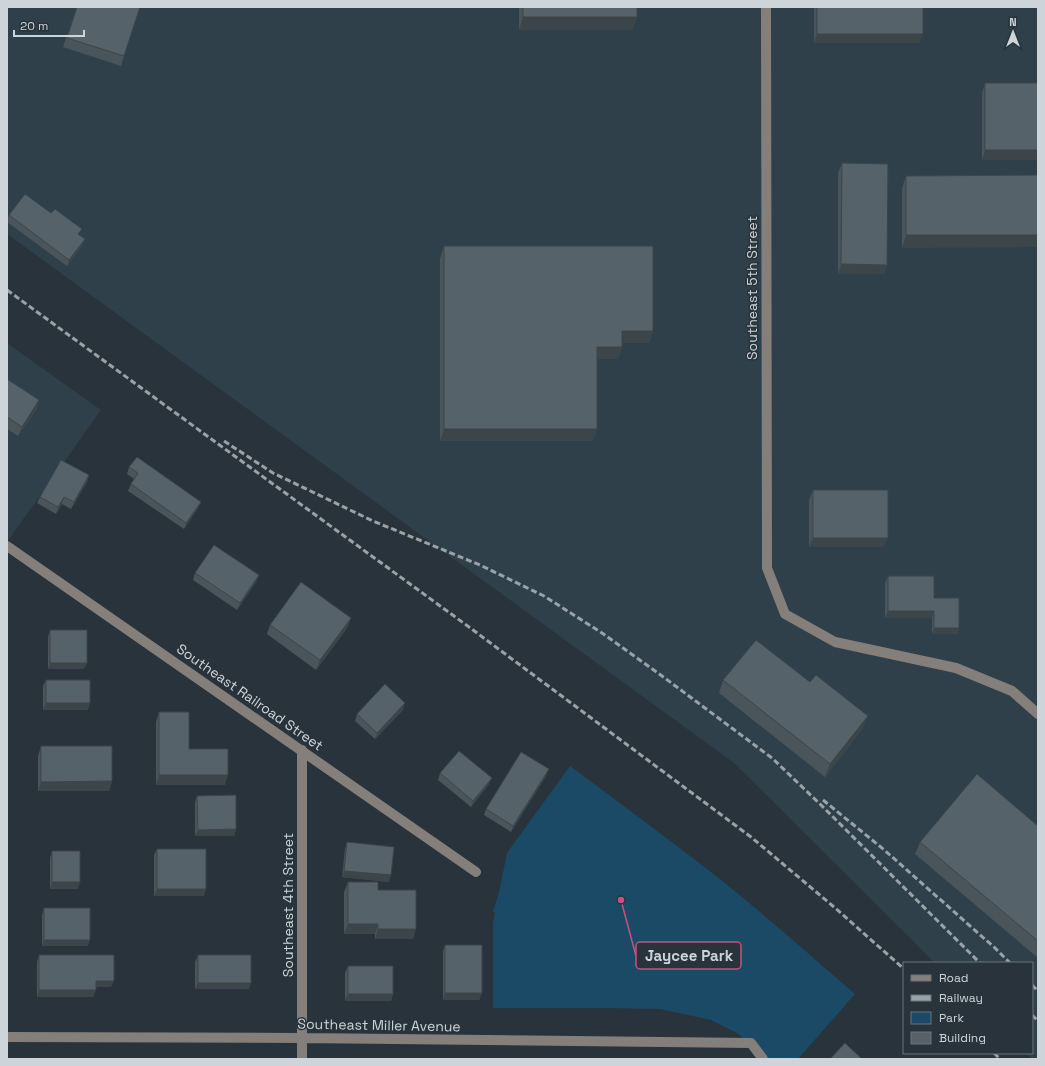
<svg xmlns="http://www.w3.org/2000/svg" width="1045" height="1066" font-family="'Space Grotesk',sans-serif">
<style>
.built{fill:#2f404b}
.green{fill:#1b4a66}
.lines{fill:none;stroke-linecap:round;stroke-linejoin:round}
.minor{stroke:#847f7b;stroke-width:10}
.rail{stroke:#9aa2a8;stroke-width:3;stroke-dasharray:6 3;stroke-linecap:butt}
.wall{fill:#4a545b}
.shaded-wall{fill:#3c454a}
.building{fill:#56626a;stroke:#3c454a}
.labels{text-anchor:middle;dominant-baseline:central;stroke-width:3;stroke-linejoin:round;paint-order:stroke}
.street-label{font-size:14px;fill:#ced5da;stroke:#28333b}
.leader{fill:none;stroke:#c65181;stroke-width:1.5}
.callout-dot{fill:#c65181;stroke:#28333b;stroke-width:1.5}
.callout{fill:#28333b;stroke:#c65181;stroke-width:1.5}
.callout-label{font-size:15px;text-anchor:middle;font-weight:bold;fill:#ced5da}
</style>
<rect width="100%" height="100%" fill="#28333b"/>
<path class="built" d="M 7,7 L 1038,7 L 1038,1059 L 1032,1059 L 1026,1053 L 1032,1053 L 1032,963 L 935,963 L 734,763 L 7,234 Z
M 7,343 L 101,410 L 7,542 Z"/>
<path class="green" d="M 570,766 C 619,802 668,839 716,876 C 764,914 809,954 855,994 L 798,1059 L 769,1059 L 737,1033 L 711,1020 L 660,1009 L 604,1008 L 493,1008 L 493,923 L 495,913 L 493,912 L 499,892 L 507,853 Z"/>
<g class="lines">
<path class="minor" d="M 766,7 L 767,568 L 785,614 L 835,642 L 956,668 L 1012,691 L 1038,714
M 7,546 L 476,872
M 302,750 L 302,1059
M 7,1037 L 302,1038 L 751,1043 L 763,1059"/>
<path class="rail" d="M 7,290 L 469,627 L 751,837 L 834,907 L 904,969
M 224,441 L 273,473 L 373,521 L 480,565 L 544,596 L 602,633 L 658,673 L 772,758 L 821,805 L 980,963
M 823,800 L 882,848 L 995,948 L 1010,963
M 1032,985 L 1038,991
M 1032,1015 L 1038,1021
M 994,1053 L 1000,1059"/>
</g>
<path class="wall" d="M 77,7 L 124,56 L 121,66 L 63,47 Z
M 519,7 L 637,7 L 637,17 L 632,30 L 519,30 Z
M 814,7 L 923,7 L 920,43 L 814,43 Z
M 985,83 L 1038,160 L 982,160 L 982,93 Z
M 842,163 L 887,265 L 884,274 L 838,274 L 838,173 Z
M 1038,175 L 902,248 L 902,188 L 906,176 Z
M 9,215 L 80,236 L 85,239 L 82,246 L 67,266 L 7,222 Z
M 444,246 L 653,331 L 649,343 L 622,343 L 622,347 L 618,359 L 597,359 L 597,429 L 592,441 L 440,441 L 440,259 Z
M 7,379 L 39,400 L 36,410 L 18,436 L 7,429 Z
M 129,467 L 198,508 L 184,529 L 128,491 L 131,484 L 134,479 L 127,474 Z
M 89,475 L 87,482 L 71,509 L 62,504 L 56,514 L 37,503 L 40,497 Z
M 813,490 L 884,547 L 809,547 L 809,500 Z
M 195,573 L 259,575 L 256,582 L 237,610 L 193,580 Z
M 888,576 L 934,598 L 959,628 L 957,634 L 932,634 L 932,618 L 885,618 L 885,583 Z
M 351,618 L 347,628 L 316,670 L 267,634 L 270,625 Z
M 50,630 L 84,669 L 48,669 L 48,637 Z
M 46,680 L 88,710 L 43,710 L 43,686 Z
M 723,680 L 863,728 L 825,777 L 719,693 Z
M 403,710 L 375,739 L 355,721 L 357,714 Z
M 159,712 L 189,749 L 225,785 L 156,785 L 156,722 Z
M 41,746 L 112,781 L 109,791 L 38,791 L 38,756 Z
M 440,773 L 489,784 L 471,807 L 438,780 Z
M 546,776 L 511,832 L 484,815 L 486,809 Z
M 197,796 L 236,829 L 234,836 L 195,836 L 195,802 Z
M 1038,826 L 1038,958 L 915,854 L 920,842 Z
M 347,842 L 389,882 L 342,877 L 345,849 Z
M 157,849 L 204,896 L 154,896 L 154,855 Z
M 52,851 L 78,889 L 50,889 L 50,858 Z
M 348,882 L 378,890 L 413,939 L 375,939 L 375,934 L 344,934 L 344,892 Z
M 44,908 L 88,946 L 42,946 L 42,915 Z
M 445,945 L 482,993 L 479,1000 L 443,1000 L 443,951 Z
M 39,955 L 111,987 L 96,987 L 93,997 L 37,997 L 37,962 Z
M 198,955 L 249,989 L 195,989 L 195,962 Z
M 348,966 L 393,994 L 391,1001 L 345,1001 L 345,973 Z"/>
<path class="shaded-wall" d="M 523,17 L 637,17 L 632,30 L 519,30 Z
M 817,34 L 923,34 L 920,43 L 814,43 Z
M 985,150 L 1038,150 L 1038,160 L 982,160 Z
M 906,235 L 1038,235 L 1038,247 L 902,248 Z
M 85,239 L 82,246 L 67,266 L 69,260 Z
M 841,264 L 887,265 L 884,274 L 838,274 Z
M 622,331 L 653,331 L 649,343 L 618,343 Z
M 597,347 L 622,347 L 618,359 L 592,359 Z
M 39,400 L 36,410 L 18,436 L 22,427 Z
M 444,429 L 597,429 L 592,441 L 440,441 Z
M 89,475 L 87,482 L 71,509 L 74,502 Z
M 64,497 L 62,504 L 56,514 L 58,507 Z
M 201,502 L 198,508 L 184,529 L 186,523 Z
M 813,538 L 888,538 L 884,547 L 809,547 Z
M 259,575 L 256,582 L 237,610 L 240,603 Z
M 888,611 L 934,611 L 932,618 L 885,618 Z
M 351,618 L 347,628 L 316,670 L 320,660 Z
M 934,628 L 959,628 L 957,634 L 932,634 Z
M 50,663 L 87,663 L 84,669 L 48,669 Z
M 46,703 L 90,703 L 88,710 L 43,710 Z
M 405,703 L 403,710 L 375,739 L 377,733 Z
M 868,716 L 863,728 L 825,777 L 830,764 Z
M 549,769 L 546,776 L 511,832 L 513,826 Z
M 159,775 L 228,775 L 225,785 L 156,785 Z
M 492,778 L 489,784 L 471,807 L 473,801 Z
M 112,781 L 109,791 L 38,791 L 41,782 Z
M 236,829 L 234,836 L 195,836 L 198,830 Z
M 344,871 L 391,875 L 389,882 L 342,877 Z
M 52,882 L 80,882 L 78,889 L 50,889 Z
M 157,889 L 206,889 L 204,896 L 154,896 Z
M 348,924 L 378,924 L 375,934 L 344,934 Z
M 378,929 L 416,929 L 413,939 L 375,939 Z
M 44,940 L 90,940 L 88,946 L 42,946 Z
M 96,981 L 114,981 L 111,987 L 93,987 Z
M 198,983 L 251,983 L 249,989 L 195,989 Z
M 39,990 L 96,990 L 93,997 L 37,997 Z
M 445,993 L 482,993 L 479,1000 L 443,1000 Z
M 348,994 L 393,994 L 391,1001 L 345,1001 Z"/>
<path class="building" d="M 77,7 L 140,7 L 124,56 L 67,38 Z
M 523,7 L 637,7 L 637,17 L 523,17 Z
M 817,7 L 923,7 L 923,34 L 817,34 Z
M 985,83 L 1038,83 L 1038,150 L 985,150 Z
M 842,163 L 888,164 L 887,265 L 841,264 Z
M 1038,175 L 1038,235 L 906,235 L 906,176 Z
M 25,194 L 51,213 L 55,209 L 82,229 L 78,234 L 85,239 L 69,260 L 9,215 Z
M 444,246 L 653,246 L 653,331 L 622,331 L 622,347 L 597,347 L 597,429 L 444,429 Z
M 7,379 L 39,400 L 22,427 L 7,417 Z
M 137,457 L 201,502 L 186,523 L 131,484 L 138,473 L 129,467 Z
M 61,460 L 89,475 L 74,502 L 64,497 L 58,507 L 40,497 Z
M 813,490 L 888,490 L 888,538 L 813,538 Z
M 214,545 L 259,575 L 240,603 L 195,573 Z
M 888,576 L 934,576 L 934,598 L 959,598 L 959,628 L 934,628 L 934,611 L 888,611 Z
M 301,582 L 351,618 L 320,660 L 270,625 Z
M 50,630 L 87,630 L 87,663 L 50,663 Z
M 756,640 L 810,682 L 816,675 L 868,716 L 830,764 L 723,680 Z
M 46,680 L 90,680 L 90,703 L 46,703 Z
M 385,684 L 405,703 L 377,733 L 357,714 Z
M 159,712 L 189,712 L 189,749 L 228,749 L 228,775 L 159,775 Z
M 41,746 L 112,746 L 112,781 L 41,782 Z
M 459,751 L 492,778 L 473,801 L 440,773 Z
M 521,752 L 549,769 L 513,826 L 486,809 Z
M 977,774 L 1038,826 L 1038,941 L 920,842 Z
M 236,795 L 236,829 L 198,830 L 197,796 Z
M 347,842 L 394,847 L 391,875 L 344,871 Z
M 157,849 L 206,849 L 206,889 L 157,889 Z
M 52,851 L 80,851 L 80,882 L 52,882 Z
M 348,882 L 378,882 L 378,890 L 416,890 L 416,929 L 378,929 L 378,924 L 348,924 Z
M 44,908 L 90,908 L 90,940 L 44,940 Z
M 445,945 L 482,945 L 482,993 L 445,993 Z
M 39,955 L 114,955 L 114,981 L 96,981 L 96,990 L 39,990 Z
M 198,955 L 251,955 L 251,983 L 198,983 Z
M 348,966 L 393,966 L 393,994 L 348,994 Z
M 845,1043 L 862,1059 L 830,1059 Z"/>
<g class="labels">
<g class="street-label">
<text transform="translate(752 288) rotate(-90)">Southeast 5th Street</text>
<text transform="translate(250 697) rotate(35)">Southeast Railroad Street</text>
<text transform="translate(288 905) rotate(-90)">Southeast 4th Street</text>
<text transform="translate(379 1025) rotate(1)">Southeast Miller Avenue</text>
</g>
</g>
<path class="leader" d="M621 900L636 956"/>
<circle class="callout-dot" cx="621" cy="900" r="4"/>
<rect class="callout" x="636" y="942" width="105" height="27" rx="4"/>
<g class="callout-label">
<text x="689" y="961">Jaycee Park</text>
</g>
<rect width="1045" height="1066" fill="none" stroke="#ced5da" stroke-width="16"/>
<rect x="903" y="962" width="130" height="92" fill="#28333b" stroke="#6a747b"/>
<rect x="911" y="975" width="20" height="6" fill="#847f7b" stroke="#6a747b"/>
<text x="939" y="982" font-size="12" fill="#ced5da">Road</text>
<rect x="911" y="995" width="20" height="6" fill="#9aa2a8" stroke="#6a747b"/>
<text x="939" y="1002" font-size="12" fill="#ced5da">Railway</text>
<rect x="911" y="1012" width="20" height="12" fill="#1b4a66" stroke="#6a747b"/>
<text x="939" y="1022" font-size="12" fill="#ced5da">Park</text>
<rect x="911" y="1032" width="20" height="12" fill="#56626a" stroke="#6a747b"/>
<text x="939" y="1042" font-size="12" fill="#ced5da">Building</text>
<g transform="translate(1013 32)" stroke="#28333b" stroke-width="3" paint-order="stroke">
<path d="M0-3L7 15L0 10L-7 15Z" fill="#ced5da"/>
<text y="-6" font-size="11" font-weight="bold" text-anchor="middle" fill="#ced5da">N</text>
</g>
<path d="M14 30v6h70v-6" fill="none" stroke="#ced5da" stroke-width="2"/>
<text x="20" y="30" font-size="12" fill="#ced5da" stroke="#28333b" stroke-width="3" paint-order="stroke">20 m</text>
</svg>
